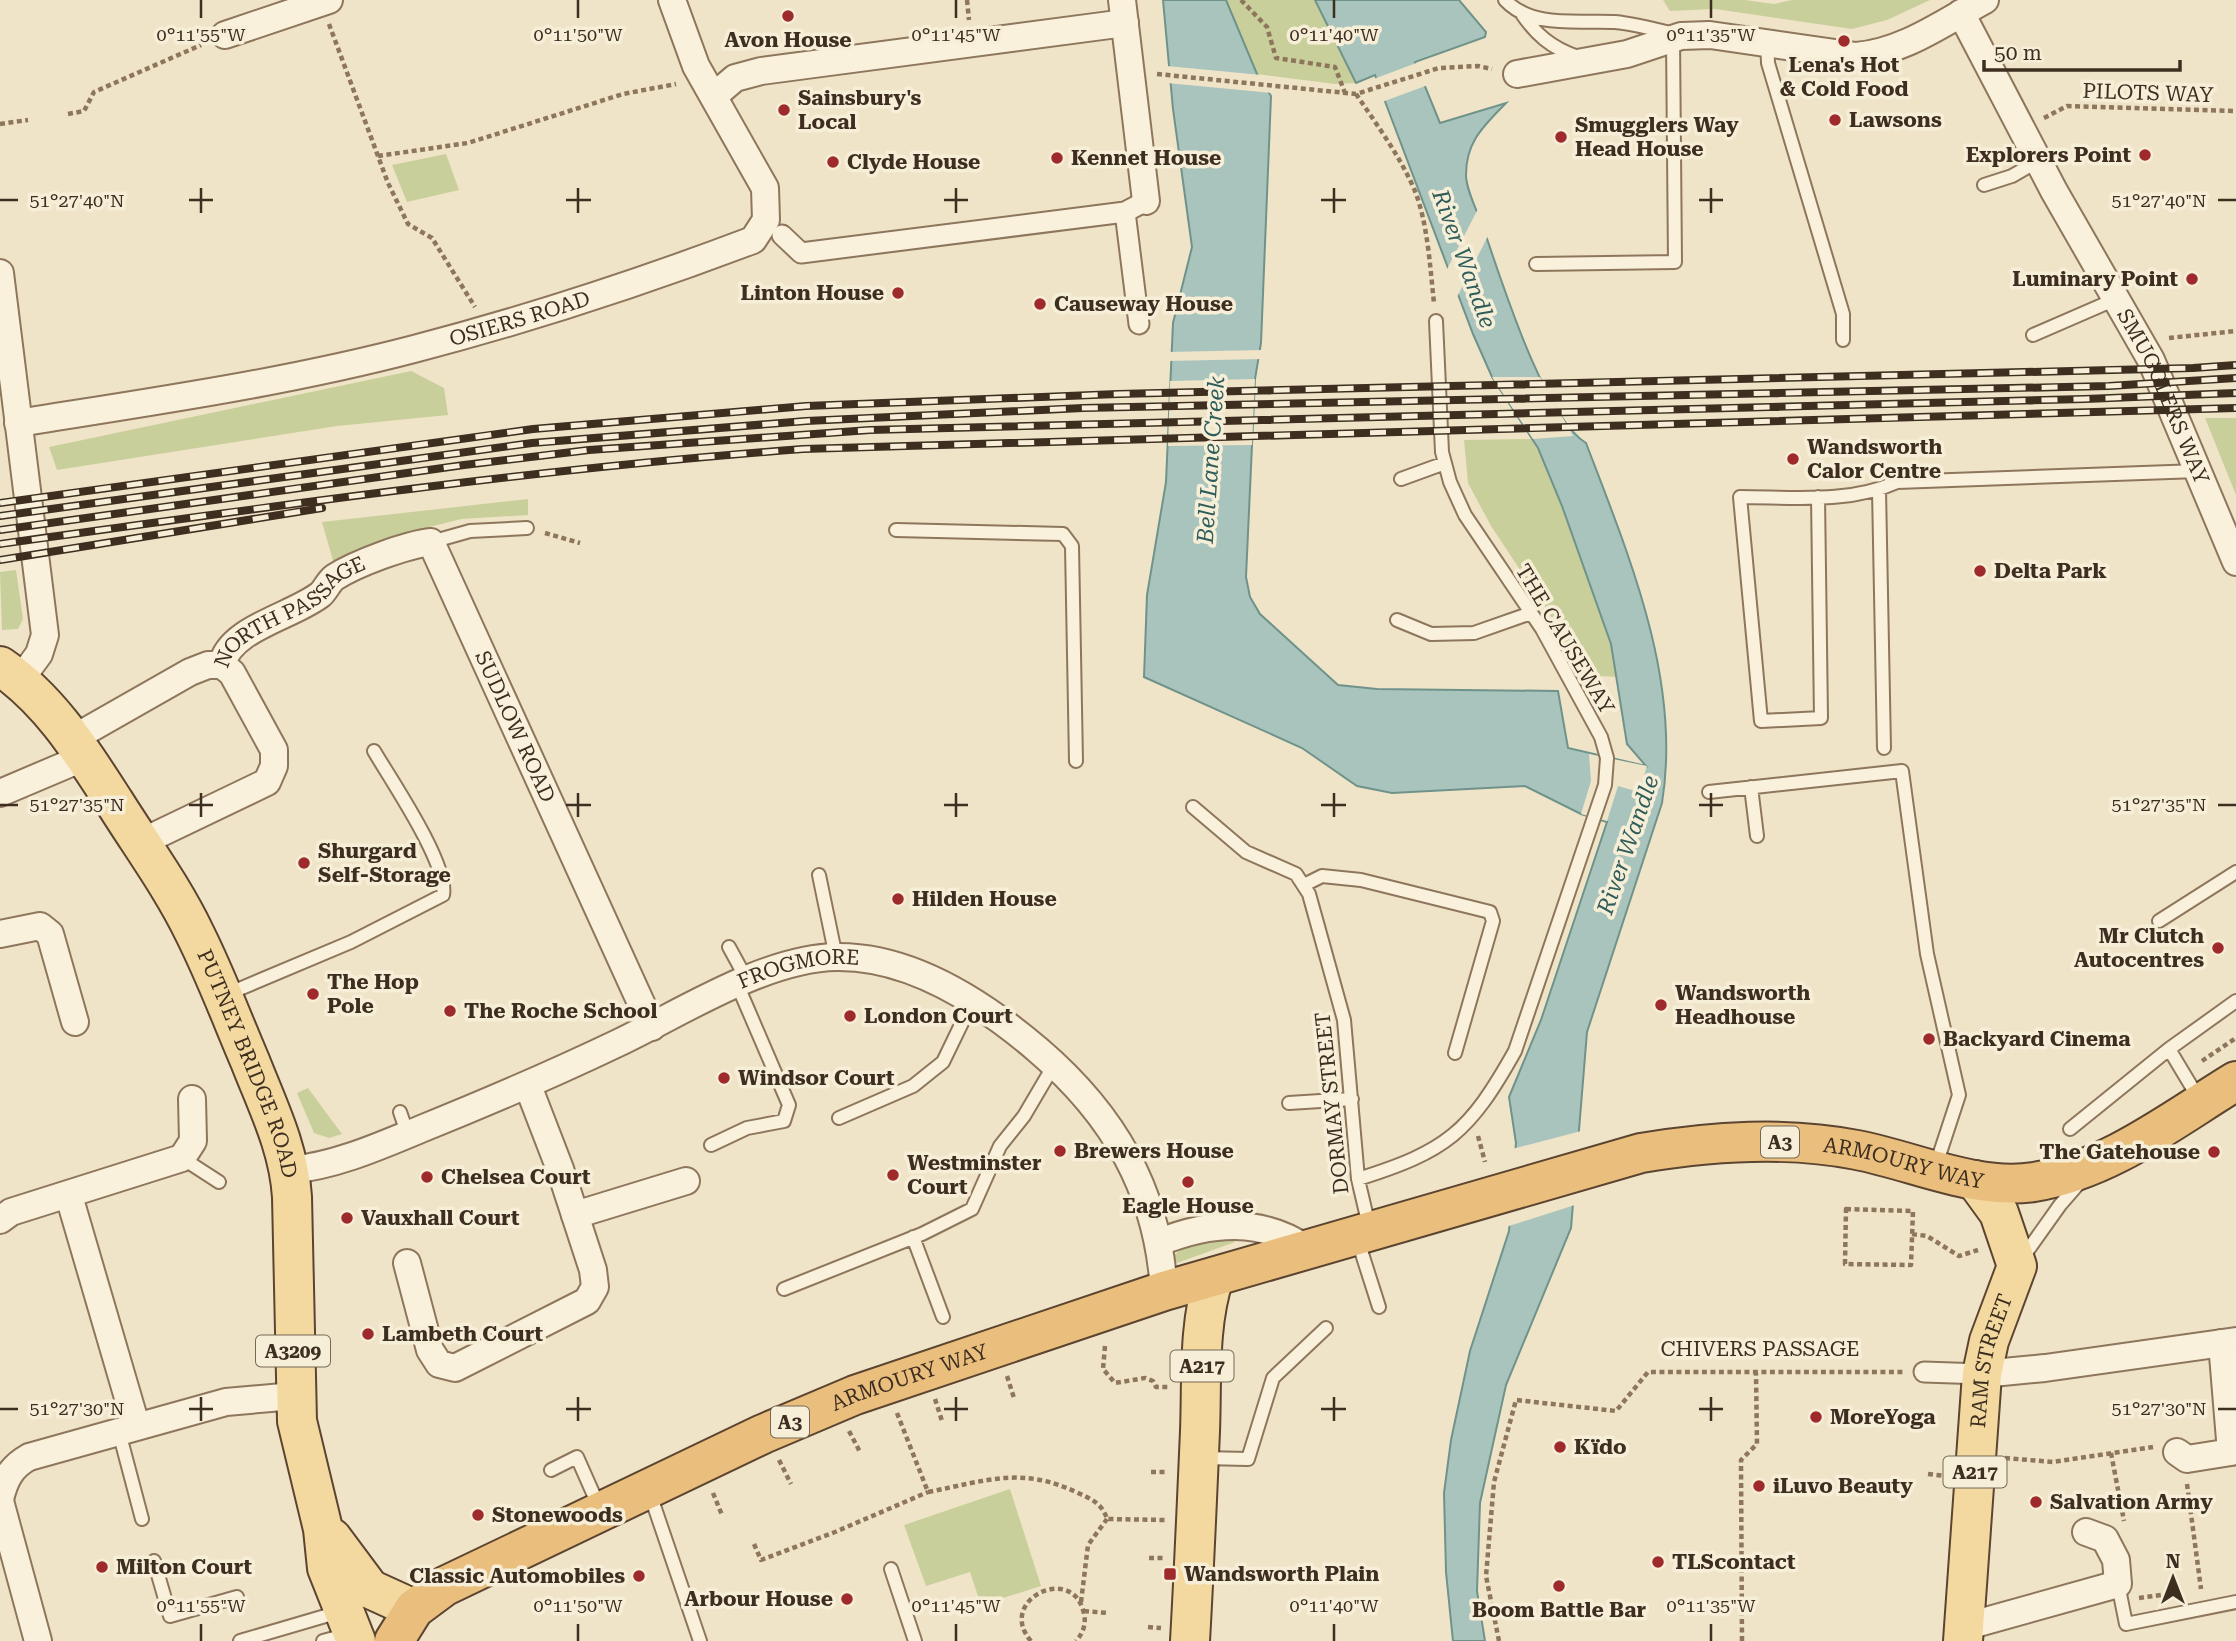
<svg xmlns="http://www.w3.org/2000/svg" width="2236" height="1641" font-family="'Roboto Serif',serif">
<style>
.green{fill:#c9cf9b}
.water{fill:#a9c4bc;stroke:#6f938a;stroke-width:2}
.pier{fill:#f0e4c8}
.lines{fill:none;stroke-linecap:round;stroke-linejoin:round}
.service-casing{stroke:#8d765c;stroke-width:16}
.pedestrian-casing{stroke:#8d765c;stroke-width:23}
.minor-casing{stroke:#8d765c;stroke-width:30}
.primary-casing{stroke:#5b4430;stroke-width:42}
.trunk-casing{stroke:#5b4430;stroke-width:42}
.path{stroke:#8d765c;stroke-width:4.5;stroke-dasharray:5 3.5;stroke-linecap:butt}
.service{stroke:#faf1dc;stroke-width:12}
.pedestrian{stroke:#faf1dc;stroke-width:19}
.minor{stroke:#faf1dc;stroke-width:26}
.primary{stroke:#f3d9a0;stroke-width:38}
.trunk{stroke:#eabe7c;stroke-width:38}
.rail-casing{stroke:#3d2e20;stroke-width:8}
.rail{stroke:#f7eed8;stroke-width:5;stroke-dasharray:16;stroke-linecap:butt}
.ticks{fill:none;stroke:#3d2e20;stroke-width:2.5}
.poi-dot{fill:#9e2a2b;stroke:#f7eed8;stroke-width:2.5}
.labels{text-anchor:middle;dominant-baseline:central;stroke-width:7;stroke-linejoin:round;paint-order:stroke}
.shield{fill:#f7eed8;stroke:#756857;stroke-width:2}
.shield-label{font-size:19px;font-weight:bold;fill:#3d2e20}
.poi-label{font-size:21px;font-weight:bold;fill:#3d2e20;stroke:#f7eed8;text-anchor:start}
.street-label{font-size:21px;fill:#3d2e20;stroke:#f7eed8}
.water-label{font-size:23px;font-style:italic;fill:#2f5d5a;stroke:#f7eed8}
.ticks-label{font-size:18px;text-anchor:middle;fill:#3d2e20;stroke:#f7eed8;stroke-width:7;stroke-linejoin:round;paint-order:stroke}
</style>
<rect width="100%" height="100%" fill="#f0e4c8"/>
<path class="green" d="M 1226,0 L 1315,0 L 1356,83 L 1335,84 L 1257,74 Z
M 1663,0 L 1745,0 L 1774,4 L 1792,0 L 1930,0 L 1887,20 L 1852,29 L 1715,9 L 1670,11 Z
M 446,154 L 459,190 L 407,202 L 392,165 Z
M 411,371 L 444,388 L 448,415 L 337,426 L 57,470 L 49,447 Z
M 2205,418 L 2236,418 L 2236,495 Z
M 1533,439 L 1562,506 L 1611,644 L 1618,677 L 1582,675 L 1550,615 L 1491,526 L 1468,483 L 1464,440 Z
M 528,499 L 528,515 L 461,519 L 418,530 L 336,571 L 322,522 Z
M 16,570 L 23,619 L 18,629 L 2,630 L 0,572 Z
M 308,1088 L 342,1134 L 329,1138 L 314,1133 L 297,1093 Z
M 1231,1237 L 1235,1242 L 1177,1263 L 1173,1256 L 1193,1240 Z
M 1010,1489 L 1041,1586 L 981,1605 L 970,1572 L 926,1586 L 904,1525 Z"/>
<path class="water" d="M 1163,0 L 1226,0 L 1257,74 L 1271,96 L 1261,343 L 1255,379 L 1246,577 L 1250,597 L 1260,614 L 1338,685 L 1377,689 L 1558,691 L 1568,748 L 1646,766 L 1627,744 L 1611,644 L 1562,506 L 1538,448 L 1492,377 L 1473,334 L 1375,75 L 1356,83 L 1315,0 L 1459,0 L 1486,32 L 1485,37 L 1415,62 L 1440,123 L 1506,103 C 1484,126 1466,141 1466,175 C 1466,191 1479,214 1484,230 C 1501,279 1544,418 1586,443 C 1629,556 1682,680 1662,803 L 1587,1032 L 1571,1228 L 1506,1385 L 1480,1503 L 1477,1591 L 1485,1641 L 1453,1641 L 1446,1572 L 1444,1493 L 1451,1440 L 1470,1351 L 1509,1231 L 1516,1143 L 1509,1097 L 1541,1020 L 1607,822 L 1581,814 L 1525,786 L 1392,793 L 1357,786 L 1302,748 L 1144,677 L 1147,595 L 1166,482 L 1173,323 L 1192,247 L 1173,109 Z"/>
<path class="pier" d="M 1435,56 L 1419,63 L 1428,85 L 1382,102 L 1371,80 Z
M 1167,66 L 1261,75 L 1273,93 L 1167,83 Z
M 1479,207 L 1489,234 L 1456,299 L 1446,271 Z
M 1263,350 L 1262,359 L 1166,361 L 1167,352 Z
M 1492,377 L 1540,377 L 1573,436 L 1533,439 Z
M 1255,379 L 1252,445 L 1168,446 L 1170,381 Z
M 1589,754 L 1647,766 L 1639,792 L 1618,786 L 1607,821 L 1581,814 L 1591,781 Z
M 1585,1130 L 1578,1204 L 1506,1227 L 1512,1149 Z"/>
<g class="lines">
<defs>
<path id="service" d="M 1505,0 C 1532,29 1579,20 1615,22 C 1635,24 1654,29 1674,34
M 1520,11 C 1535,34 1551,48 1578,57
M 1767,42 L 1768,63 L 1843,314 L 1843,340
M 1984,185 L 2012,176 L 2038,161
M 1536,264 L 1675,262 L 1673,38
M 2033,335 L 2116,299
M 1401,479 L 1445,463
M 1879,490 L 1884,748
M 1818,497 L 1821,718 L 1761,721 L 1740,497 C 1791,497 1849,504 1897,482 L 2198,471
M 896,530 L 1063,534 L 1072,546 L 1076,761
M 431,542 L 470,531 L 527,528
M 1397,620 L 1431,634 L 1474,633 L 1531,613
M 1751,787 L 1757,836
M 1709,792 L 1902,771 L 1927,954 L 1959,1095 L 1936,1165
M 1193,807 L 1246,852 L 1296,874 L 1309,894 L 1344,1020 L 1358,1179 L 1369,1226
M 819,875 L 836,957
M 1304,885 L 1322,876 L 1361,880 L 1490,912 L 1493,921 L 1455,1053
M 2159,921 L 2236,872
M 729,947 L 747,980
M 225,995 L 351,942 L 443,895 C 449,865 391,780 374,751
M 2199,1099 L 2169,1049 L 2236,1001
M 1289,1103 L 1352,1099
M 400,1112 L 408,1135
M 839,1118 L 913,1086 L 943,1062 L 972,1002
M 2070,1129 L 2169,1049
M 711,1145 L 747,1128 L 784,1121 L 789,1105 L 737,984
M 182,1158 L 219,1182
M 1358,1179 C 1447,1151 1469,1133 1515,1051 L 1605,785 L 1607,758 L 1601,737 L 1542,629 L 1465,515 L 1450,482 L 1442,452 L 1436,321
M 913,1237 L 943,1317
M 1357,1238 L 1379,1307
M 2021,1260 L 2060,1205 L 2080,1182
M 784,1289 L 922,1234 L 972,1209 L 1000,1146 L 1024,1116 L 1054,1065
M 119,1432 L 142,1519
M 1203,1458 L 1248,1459 L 1273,1378 L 1326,1328
M 551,1470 L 577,1457 L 600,1509
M 649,1491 L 700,1641
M 154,1561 L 170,1616 L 237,1597
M 891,1569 L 915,1641
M 2118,1584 L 2126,1624 L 2236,1602
M 240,1641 L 339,1612
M 323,1641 L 349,1634"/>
<path id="pedestrian" d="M 1125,212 L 1139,324
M 782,235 L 801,253 L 1125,212 L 1146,201
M 1924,1372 L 1982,1374"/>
<g id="minor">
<path d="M 1122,0 L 1146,201"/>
<path id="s1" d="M 1961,13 L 2054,191 L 2151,360 L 2236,562"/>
<path d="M 225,35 L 329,0"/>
<path d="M 1517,74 L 1627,54 L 1681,36 L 1710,35 L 1856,56 C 1904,52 1944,22 1985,0"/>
<path d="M 714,96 L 735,78 L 761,71 L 1125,23"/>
<path d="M 0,273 L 45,635 L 39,654 L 20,680"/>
<path id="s2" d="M 18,423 C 150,402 284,383 414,349 C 529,319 642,282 753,240 L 766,220 L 765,188 L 696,66 L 672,0"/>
<path id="s3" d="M 222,665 C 229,628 294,616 321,594 C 326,589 329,581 335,577 C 357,563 406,545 431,542 L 652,1027"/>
<path d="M 74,738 L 190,672 L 208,665 L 222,665"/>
<path d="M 0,793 L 85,757"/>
<path d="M 142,842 L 267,782 L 274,766 L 274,750 L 232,673 L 222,665"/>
<path d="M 0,934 L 40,926 L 50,934 L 75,1022"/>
<path id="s4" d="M 290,1170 C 335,1166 380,1146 421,1129 C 488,1102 553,1074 618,1043 C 683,1012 765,958 837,957 C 912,956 983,1003 1038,1050 C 1114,1115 1158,1191 1164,1291"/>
<path d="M 69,1196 L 136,1425"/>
<path d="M 575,1215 L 686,1181"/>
<path d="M 0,1220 L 11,1212 L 182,1158 L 193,1141 L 192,1099"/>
<path d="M 1160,1242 C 1210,1222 1261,1217 1307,1249"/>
<path d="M 407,1263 L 430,1350 L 439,1364 L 455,1368 L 587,1301 L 595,1287 L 593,1270 L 560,1169 L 528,1086"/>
<path d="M 1982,1374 L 2045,1368 L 2236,1341"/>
<path d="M 2177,1452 L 2187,1459 L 2231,1452 L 2222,1343"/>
<path d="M 0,1499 C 5,1479 11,1467 29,1457 L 226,1402 L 294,1396"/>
<path d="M 0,1501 L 38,1641"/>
<path d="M 1964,1627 L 2118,1584 L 2116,1560 L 2105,1539 L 2086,1532"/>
</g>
<g id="primary">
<path id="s5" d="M 0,666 C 51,701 82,752 115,803 C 142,846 173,888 195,934 C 216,976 232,1019 250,1061 C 268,1107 289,1148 292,1197 L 297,1421 L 323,1529 L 327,1568 L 356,1641"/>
<path d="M 332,1538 L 370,1589 L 414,1609"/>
<path d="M 1190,1641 C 1194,1571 1197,1501 1200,1431 C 1202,1380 1198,1326 1214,1277"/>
<path id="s6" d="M 1963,1641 L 1982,1374 L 1989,1341 L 2017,1266 L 1999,1213 L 1975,1180"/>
</g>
<g id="trunk">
<path id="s7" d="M 394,1641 L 414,1609 L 445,1586 L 763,1434 L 855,1395 L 1164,1291 L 1641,1153 C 1713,1141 1786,1136 1857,1150 C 1914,1161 1976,1191 2034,1182 C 2109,1170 2172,1120 2236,1081"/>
</g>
</defs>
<use href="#service" class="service-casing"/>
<use href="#pedestrian" class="pedestrian-casing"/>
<use href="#minor" class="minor-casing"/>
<use href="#primary" class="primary-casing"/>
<use href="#trunk" class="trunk-casing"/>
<path class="path" d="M 967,0 L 969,20
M 1241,0 L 1267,27 L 1276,58 L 1335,67 L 1345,93
M 329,24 L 388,183 L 408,224 L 432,238 L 475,307
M 1157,74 L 1356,94 L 1439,68 L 1478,66 L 1492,69
M 1356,94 C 1377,125 1400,156 1415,191 C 1428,225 1430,267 1434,303
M 68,114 L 84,111 L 94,92 L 201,45
M 2044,118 L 2067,106 L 2236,111
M 0,124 L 28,120
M 378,156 L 468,143 L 623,94 L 676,84
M 2169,338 L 2236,331
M 545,533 L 580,543
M 2202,1061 L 2236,1038
M 1478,1136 L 1485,1162
M 1846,1209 L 1913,1211 L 1911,1265 L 1845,1264 Z
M 1912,1234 L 1927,1236 L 1959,1256 L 1978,1250
M 1105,1346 L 1103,1369 L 1115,1383 L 1145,1378 L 1153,1381 L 1156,1387 L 1170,1387
M 1007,1376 L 1014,1398
M 935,1399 L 942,1421
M 897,1413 L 928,1492 C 986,1481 1020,1466 1076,1492 C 1091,1499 1102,1503 1107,1519 L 1165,1520
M 849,1431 L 860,1452
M 2111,1453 L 2124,1521
M 2005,1458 L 2053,1462 L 2153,1447
M 779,1460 L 791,1484
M 1151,1472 L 1168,1472
M 1928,1474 L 1945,1476
M 2187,1484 L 2201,1589
M 713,1493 L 722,1515
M 754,1544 L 761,1560 L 835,1532 L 928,1492
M 1149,1558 L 1165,1558
M 2139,1598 L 2168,1594
M 1081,1602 L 1088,1545 L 1107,1519
M 1084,1611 L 1108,1613
M 1148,1627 L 1161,1628
M 1031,1641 C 996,1601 1070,1564 1083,1610 C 1087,1622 1084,1632 1076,1641
M 1499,1641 L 1486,1576 L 1494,1482 L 1516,1400 L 1616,1411 L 1648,1372 L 1905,1372
M 1742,1641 L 1741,1460 L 1757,1444 L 1756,1373"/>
<use href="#service" class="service"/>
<use href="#pedestrian" class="pedestrian"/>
<use href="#minor" class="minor"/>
<use href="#primary" class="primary"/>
<use href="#trunk" class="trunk"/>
<defs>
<path id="rail" d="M 0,503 L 533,429 L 806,406 L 1118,394 L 2193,368 L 2236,365
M 0,516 L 532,443 L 806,421 L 1083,408 L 2109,386 L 2236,378
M 0,530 L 464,465 L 589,450 L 870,430 L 2085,399 L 2236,393
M 0,544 C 267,507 533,469 803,449 L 2236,408
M 0,560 L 322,508"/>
</defs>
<use href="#rail" class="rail-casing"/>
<use href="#rail" class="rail"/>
</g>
<path class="ticks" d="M 201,0 L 201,18M 578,0 L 578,18M 956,0 L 956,18M 1334,0 L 1334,18M 1711,0 L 1711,18M 201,188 L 201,213M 578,188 L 578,213M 956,188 L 956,213M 1334,188 L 1334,213M 1711,188 L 1711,213M 0,200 L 18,200M 189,200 L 213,200M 566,200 L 591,200M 944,200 L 968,200M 1321,200 L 1346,200M 1699,200 L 1723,200M 2218,200 L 2236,200M 201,793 L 201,817M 578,793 L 578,817M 956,793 L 956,817M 1334,793 L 1334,817M 1711,793 L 1711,817M 0,805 L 18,805M 189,805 L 213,805M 566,805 L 591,805M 944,805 L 968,805M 1321,805 L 1346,805M 1699,805 L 1723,805M 2218,805 L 2236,805M 201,1397 L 201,1421M 578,1397 L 578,1421M 956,1397 L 956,1421M 1334,1397 L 1334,1421M 1711,1397 L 1711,1421M 0,1409 L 18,1409M 189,1409 L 213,1409M 566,1409 L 591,1409M 944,1409 L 968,1409M 1321,1409 L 1346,1409M 1699,1409 L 1723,1409M 2218,1409 L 2236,1409M 201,1624 L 201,1641M 578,1624 L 578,1641M 956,1624 L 956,1641M 1334,1624 L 1334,1641M 1711,1624 L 1711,1641"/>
<g class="poi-dot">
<circle cx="788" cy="16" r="7"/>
<circle cx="1844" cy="41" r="7"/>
<circle cx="784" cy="110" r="7"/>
<circle cx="1835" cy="120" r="7"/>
<circle cx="1561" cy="137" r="7"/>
<circle cx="2145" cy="155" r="7"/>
<circle cx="1057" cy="158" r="7"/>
<circle cx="833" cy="162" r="7"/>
<circle cx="2192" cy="279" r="7"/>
<circle cx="898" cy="293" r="7"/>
<circle cx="1040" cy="304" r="7"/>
<circle cx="1793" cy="459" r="7"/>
<circle cx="1980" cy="571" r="7"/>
<circle cx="304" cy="863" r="7"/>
<circle cx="898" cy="899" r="7"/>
<circle cx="2218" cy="948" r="7"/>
<circle cx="313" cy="994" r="7"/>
<circle cx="1661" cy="1005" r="7"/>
<circle cx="450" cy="1011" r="7"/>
<circle cx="850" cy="1016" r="7"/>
<circle cx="1929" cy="1039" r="7"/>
<circle cx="724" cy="1078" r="7"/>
<circle cx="1060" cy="1151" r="7"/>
<circle cx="2214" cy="1152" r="7"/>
<circle cx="893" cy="1175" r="7"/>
<circle cx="427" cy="1177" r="7"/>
<circle cx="1188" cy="1182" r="7"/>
<circle cx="347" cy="1218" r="7"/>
<circle cx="368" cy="1334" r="7"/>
<circle cx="1816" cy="1417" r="7"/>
<circle cx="1560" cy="1447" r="7"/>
<circle cx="1759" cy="1486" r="7"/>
<circle cx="2036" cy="1502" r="7"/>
<circle cx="478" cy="1515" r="7"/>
<circle cx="1658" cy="1562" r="7"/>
<circle cx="102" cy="1567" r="7"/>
<rect x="1163" y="1567" width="14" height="14" rx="3.5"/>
<circle cx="639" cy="1576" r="7"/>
<circle cx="1559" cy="1586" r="7"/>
<circle cx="847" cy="1599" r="7"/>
</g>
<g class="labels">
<g class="shield">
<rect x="1761" y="1126.5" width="38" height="31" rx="5"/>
<rect x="256" y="1335.5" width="74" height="31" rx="5"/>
<rect x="1170.5" y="1350.5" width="63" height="31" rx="5"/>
<rect x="771" y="1406.5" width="38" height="31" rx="5"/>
<rect x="1943.5" y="1456.5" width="63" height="31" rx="5"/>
</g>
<g class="shield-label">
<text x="1780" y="1142">A3</text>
<text x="293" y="1351">A3209</text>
<text x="1202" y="1366">A217</text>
<text x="790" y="1422">A3</text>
<text x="1975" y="1472">A217</text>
</g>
<g class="poi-label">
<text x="788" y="40" text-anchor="middle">Avon House</text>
<text x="1844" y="65" text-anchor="middle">Lena's Hot<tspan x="1844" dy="24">&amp; Cold Food</tspan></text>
<text x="798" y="98">Sainsbury's<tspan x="798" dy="24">Local</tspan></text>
<text x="1849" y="120">Lawsons</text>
<text x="1575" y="125">Smugglers Way<tspan x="1575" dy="24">Head House</tspan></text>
<text x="2131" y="155" text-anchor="end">Explorers Point</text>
<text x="1071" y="158">Kennet House</text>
<text x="847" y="162">Clyde House</text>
<text x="2178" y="279" text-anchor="end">Luminary Point</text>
<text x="884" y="293" text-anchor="end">Linton House</text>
<text x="1054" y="304">Causeway House</text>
<text x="1807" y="447">Wandsworth<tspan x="1807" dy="24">Calor Centre</tspan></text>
<text x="1994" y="571">Delta Park</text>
<text x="318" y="851">Shurgard<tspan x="318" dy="24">Self-Storage</tspan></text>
<text x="912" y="899">Hilden House</text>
<text x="2204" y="936" text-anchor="end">Mr Clutch<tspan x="2204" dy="24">Autocentres</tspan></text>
<text x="327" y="982">The Hop<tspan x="327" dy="24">Pole</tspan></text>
<text x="1675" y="993">Wandsworth<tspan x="1675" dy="24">Headhouse</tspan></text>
<text x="464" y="1011">The Roche School</text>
<text x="864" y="1016">London Court</text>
<text x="1943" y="1039">Backyard Cinema</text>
<text x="738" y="1078">Windsor Court</text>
<text x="1074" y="1151">Brewers House</text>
<text x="2200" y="1152" text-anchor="end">The Gatehouse</text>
<text x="907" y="1163">Westminster<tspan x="907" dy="24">Court</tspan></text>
<text x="441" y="1177">Chelsea Court</text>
<text x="1188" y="1206" text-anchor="middle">Eagle House</text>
<text x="361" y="1218">Vauxhall Court</text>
<text x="382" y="1334">Lambeth Court</text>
<text x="1830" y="1417">MoreYoga</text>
<text x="1574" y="1447">Kïdo</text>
<text x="1773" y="1486">iLuvo Beauty</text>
<text x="2050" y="1502">Salvation Army</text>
<text x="492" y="1515">Stonewoods</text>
<text x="1672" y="1562">TLScontact</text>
<text x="116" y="1567">Milton Court</text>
<text x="1184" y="1574">Wandsworth Plain</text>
<text x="625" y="1576" text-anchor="end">Classic Automobiles</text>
<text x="833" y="1599" text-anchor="end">Arbour House</text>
<text x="1559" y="1610" text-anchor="middle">Boom Battle Bar</text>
</g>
<g class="street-label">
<text transform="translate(2148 93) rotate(2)">PILOTS WAY</text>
<text stroke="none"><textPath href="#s2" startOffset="513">OSIERS ROAD</textPath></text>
<text stroke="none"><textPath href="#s1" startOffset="434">SMUGGLERS WAY</textPath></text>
<text stroke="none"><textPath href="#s3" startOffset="89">NORTH PASSAGE</textPath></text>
<text transform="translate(1565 639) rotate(59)">THE CAUSEWAY</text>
<text stroke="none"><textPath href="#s3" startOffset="453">SUDLOW ROAD</textPath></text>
<text stroke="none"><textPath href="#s4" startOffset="550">FROGMORE</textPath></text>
<text stroke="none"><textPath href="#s5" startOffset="474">PUTNEY BRIDGE ROAD</textPath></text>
<text transform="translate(1332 1103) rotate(-96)">DORMAY STREET</text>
<text stroke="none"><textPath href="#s7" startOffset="1617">ARMOURY WAY</textPath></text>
<text x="1760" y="1349">CHIVERS PASSAGE</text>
<text stroke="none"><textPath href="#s6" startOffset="282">RAM STREET</textPath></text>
<text stroke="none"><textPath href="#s7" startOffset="586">ARMOURY WAY</textPath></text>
</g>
<g class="water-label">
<text transform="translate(1464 259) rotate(70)">River Wandle</text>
<text transform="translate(1211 460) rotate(-86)">Bell Lane Creek</text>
<text transform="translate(1628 845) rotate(-71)">River Wandle</text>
</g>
</g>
<g class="ticks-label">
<text x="201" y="41">0°11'55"W</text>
<text x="578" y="41">0°11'50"W</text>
<text x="956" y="41">0°11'45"W</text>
<text x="1334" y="41">0°11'40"W</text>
<text x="1711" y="41">0°11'35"W</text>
<text x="77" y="207">51°27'40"N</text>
<text x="2159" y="207">51°27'40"N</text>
<text x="77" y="811">51°27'35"N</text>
<text x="2159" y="811">51°27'35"N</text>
<text x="77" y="1415">51°27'30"N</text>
<text x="2159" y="1415">51°27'30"N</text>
<text x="201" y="1612">0°11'55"W</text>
<text x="578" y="1612">0°11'50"W</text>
<text x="956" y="1612">0°11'45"W</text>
<text x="1334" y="1612">0°11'40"W</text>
<text x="1711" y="1612">0°11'35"W</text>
</g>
<g transform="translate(2173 1578)" stroke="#f7eed8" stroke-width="5" paint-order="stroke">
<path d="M0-5L12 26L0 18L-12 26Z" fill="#3d2e20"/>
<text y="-10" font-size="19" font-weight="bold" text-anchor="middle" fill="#3d2e20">N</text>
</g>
<path d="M1984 60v10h196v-10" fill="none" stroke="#3d2e20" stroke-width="3.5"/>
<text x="1994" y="60" font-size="21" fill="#3d2e20" stroke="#f7eed8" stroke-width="5" paint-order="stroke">50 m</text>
</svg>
